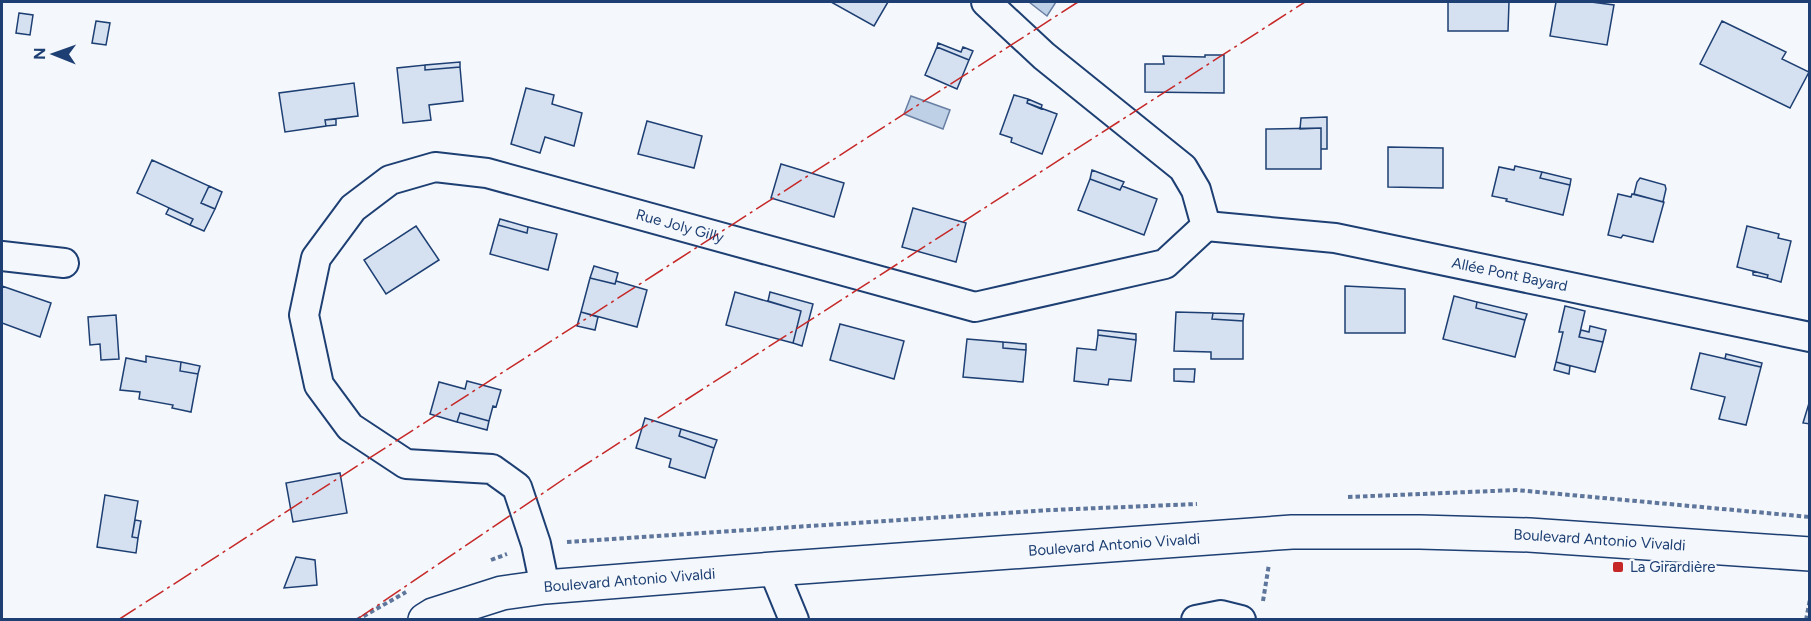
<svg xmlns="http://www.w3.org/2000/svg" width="1811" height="621" font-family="Figtree,sans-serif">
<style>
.water{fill:#bed0e5;stroke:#687fa3;stroke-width:1.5}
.building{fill:#d5e0f0;stroke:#1d3f73;stroke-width:1.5}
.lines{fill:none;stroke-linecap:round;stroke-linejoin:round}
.minor-casing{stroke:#1d3f73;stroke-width:32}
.tertiary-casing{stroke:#1d3f73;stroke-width:36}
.path{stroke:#5e769c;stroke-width:4;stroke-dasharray:4.5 3;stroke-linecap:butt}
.minor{stroke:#f4f7fb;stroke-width:28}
.tertiary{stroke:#f4f7fb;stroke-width:33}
.power{stroke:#c62828;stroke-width:1.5;stroke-dasharray:21 4.5 3 4.5;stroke-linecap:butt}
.poi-dot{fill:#c62828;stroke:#f4f7fb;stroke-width:2}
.labels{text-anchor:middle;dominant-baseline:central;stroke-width:4.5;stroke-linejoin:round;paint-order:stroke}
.street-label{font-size:15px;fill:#1d3f73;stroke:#f4f7fb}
.poi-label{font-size:15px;fill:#1d3f73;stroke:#f4f7fb;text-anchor:start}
</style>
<rect width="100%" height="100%" fill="#f4f7fb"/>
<path class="water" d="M 1029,2 L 1056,2 L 1047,16 Z
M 911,96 L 950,110 L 943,129 L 904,114 Z"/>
<path class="building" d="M 831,2 L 888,2 L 874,26 Z
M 1448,2 L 1509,2 L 1508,31 L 1448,31 Z
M 1556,2 L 1591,2 L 1614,5 L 1607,45 L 1550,36 Z
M 19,13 L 33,15 L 30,35 L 16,33 Z
M 96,21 L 110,23 L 106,45 L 92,43 Z
M 1722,21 L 1786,52 L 1782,59 L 1809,72 L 1790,108 L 1700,64 Z
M 938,43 L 961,52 L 963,47 L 973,51 L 969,60 L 937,47 Z
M 937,47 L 969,60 L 957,89 L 925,75 Z
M 1205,55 L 1224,55 L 1224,93 L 1145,92 L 1145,64 L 1164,64 L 1163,56 L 1205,57 Z
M 460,62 L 460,67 L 425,70 L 425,65 Z
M 425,65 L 425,70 L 460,67 L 463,101 L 429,105 L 431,120 L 403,123 L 397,68 Z
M 354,83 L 358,116 L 325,120 L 326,126 L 285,132 L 279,93 Z
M 526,88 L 554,95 L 552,104 L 582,113 L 574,146 L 545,137 L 540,153 L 511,144 Z
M 1014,95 L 1028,99 L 1027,103 L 1057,114 L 1042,154 L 1011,142 L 1012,138 L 1000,134 Z
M 1028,99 L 1042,105 L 1041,109 L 1027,103 Z
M 1327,117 L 1327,149 L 1321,149 L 1321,128 L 1300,129 L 1301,118 Z
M 336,119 L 336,125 L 326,126 L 325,120 Z
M 647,121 L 702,136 L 694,168 L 638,154 Z
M 1321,128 L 1321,169 L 1266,169 L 1266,129 Z
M 1388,147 L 1443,148 L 1443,188 L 1388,187 Z
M 152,160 L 209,186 L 201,203 L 215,209 L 204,231 L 190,225 L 193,219 L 137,193 Z
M 781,164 L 844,183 L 834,217 L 771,198 Z
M 1515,166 L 1542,172 L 1540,178 L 1570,185 L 1563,215 L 1506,201 L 1507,199 L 1492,196 L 1499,167 L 1514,170 Z
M 1092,170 L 1124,182 L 1120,190 L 1090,179 Z
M 1542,172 L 1571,179 L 1570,185 L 1540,178 Z
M 1640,178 L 1665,185 L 1666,189 L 1663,202 L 1634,194 L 1637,182 Z
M 1090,179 L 1120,190 L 1122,186 L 1157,199 L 1144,235 L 1078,210 Z
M 209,186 L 222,192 L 215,209 L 201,203 Z
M 1618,194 L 1631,197 L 1632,194 L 1664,202 L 1653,242 L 1623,235 L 1621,238 L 1608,235 Z
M 169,208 L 193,219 L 190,225 L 166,214 Z
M 913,208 L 966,223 L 956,262 L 902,247 Z
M 500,219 L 528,227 L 527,233 L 498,225 Z
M 498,225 L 527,233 L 528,227 L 557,234 L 548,270 L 490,254 Z
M 416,226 L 439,260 L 386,294 L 364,260 Z
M 1747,226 L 1779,234 L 1778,238 L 1791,241 L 1781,282 L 1767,278 L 1768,275 L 1737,267 Z
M 594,266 L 618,273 L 615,284 L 590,278 Z
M 1753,271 L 1768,275 L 1767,278 L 1753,275 Z
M 590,278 L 615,284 L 616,281 L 647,290 L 637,327 L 581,312 Z
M 2,286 L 51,303 L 40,337 L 2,323 Z
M 1345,286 L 1405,289 L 1405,333 L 1345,333 Z
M 735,292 L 801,311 L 793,343 L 726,325 Z
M 770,292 L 813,304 L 802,346 L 793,343 L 801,311 L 768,301 Z
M 1454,296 L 1477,302 L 1476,308 L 1525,320 L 1515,357 L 1443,339 Z
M 1477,302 L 1527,314 L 1525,320 L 1476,308 Z
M 1565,306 L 1585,311 L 1579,337 L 1603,342 L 1595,372 L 1556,362 L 1563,332 L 1559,332 Z
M 581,312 L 598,317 L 595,330 L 577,326 Z
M 1176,312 L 1213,313 L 1212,319 L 1243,321 L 1243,359 L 1211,359 L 1211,352 L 1174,351 Z
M 1213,313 L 1244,314 L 1243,321 L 1212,319 Z
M 116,315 L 119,359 L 101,360 L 100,344 L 90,345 L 88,317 Z
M 840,324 L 904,341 L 894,379 L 830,360 Z
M 1590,326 L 1606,330 L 1603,342 L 1579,337 L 1581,330 L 1589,332 Z
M 1098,330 L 1136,334 L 1136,340 L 1098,335 Z
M 1098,335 L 1136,340 L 1131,381 L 1109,379 L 1108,385 L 1074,381 L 1077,348 L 1096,350 Z
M 967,339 L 1003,342 L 1003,348 L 1026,350 L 1023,382 L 963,377 Z
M 1003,342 L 1026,344 L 1026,350 L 1003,348 Z
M 1700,353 L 1761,367 L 1746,425 L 1719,419 L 1725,397 L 1691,389 Z
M 1726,354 L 1762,363 L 1761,367 L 1725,359 Z
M 146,356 L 181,362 L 180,371 L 198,374 L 191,412 L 172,408 L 173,405 L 139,399 L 140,392 L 120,390 L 126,358 L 146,362 Z
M 181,362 L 200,366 L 198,374 L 180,371 Z
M 1556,362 L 1570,366 L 1569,374 L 1554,370 Z
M 1174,369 L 1195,369 L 1194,382 L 1174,381 Z
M 467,381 L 501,390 L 496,407 L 493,406 L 489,421 L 460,413 L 457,422 L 430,414 L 439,382 L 465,389 Z
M 1810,400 L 1810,424 L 1803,423 Z
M 460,413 L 489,421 L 487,430 L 457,422 Z
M 645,418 L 681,429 L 679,436 L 714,448 L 705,478 L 669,467 L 671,459 L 636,448 Z
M 681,429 L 717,440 L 714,448 L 679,436 Z
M 340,473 L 347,513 L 293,522 L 286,483 Z
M 105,495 L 138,501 L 132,537 L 138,538 L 136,553 L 97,547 Z
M 135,520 L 141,521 L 138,538 L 132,537 Z
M 296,557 L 315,560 L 317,585 L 284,588 Z"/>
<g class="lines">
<defs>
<g id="minor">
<path id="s1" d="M 1206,226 L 1335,238 L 1810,337"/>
<path d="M 2,256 L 64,263"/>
<path d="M 773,569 L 794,620"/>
<path id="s2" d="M 545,587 L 536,544 L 517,487 L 492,469 L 406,464 L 350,427 L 319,385 L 304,315 L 316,258 L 353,208 L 390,180 L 435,167 L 487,173 L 975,307 L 1165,264 L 1206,226 L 1196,190 L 1183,168 L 1044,56 L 986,2"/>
<path d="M 1196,620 L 1221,615 L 1241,620"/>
</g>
<g id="tertiary">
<path id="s3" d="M 425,620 L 433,615 L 502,593 L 545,587 L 773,569 L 1292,532 L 1420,532 L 1529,535 L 1810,554"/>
</g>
</defs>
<use href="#minor" class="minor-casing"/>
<use href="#tertiary" class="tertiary-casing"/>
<path class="path" d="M 1348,497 L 1516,490 L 1810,517
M 567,542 L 1051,510 L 1197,504
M 491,560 L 507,554
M 1263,601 L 1269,564
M 357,620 L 406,592
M 1806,620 L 1810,599"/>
<use href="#minor" class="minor"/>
<use href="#tertiary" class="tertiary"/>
<path class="power" d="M 118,620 L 1078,2
M 356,620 L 580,468 L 1305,2"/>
</g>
<rect class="poi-dot" x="1612" y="561" width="12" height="12" rx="3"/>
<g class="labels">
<g class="street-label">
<text stroke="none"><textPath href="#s2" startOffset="878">Rue Joly Gilly</textPath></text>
<text stroke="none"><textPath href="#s1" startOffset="308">Allée Pont Bayard</textPath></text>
<text stroke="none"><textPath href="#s3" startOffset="1182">Boulevard Antonio Vivaldi</textPath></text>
<text stroke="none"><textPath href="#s3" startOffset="696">Boulevard Antonio Vivaldi</textPath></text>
<text stroke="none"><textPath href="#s3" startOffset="210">Boulevard Antonio Vivaldi</textPath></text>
</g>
<g class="poi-label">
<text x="1630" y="567">La Girardière</text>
</g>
</g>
<rect width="1811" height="621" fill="none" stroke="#1d3f73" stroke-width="6"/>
<g transform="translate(54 54) rotate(271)" stroke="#f4f7fb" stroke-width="4.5" paint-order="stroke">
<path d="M0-4.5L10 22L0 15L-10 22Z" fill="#1d3f73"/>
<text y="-9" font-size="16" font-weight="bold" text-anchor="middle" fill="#1d3f73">N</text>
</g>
</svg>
